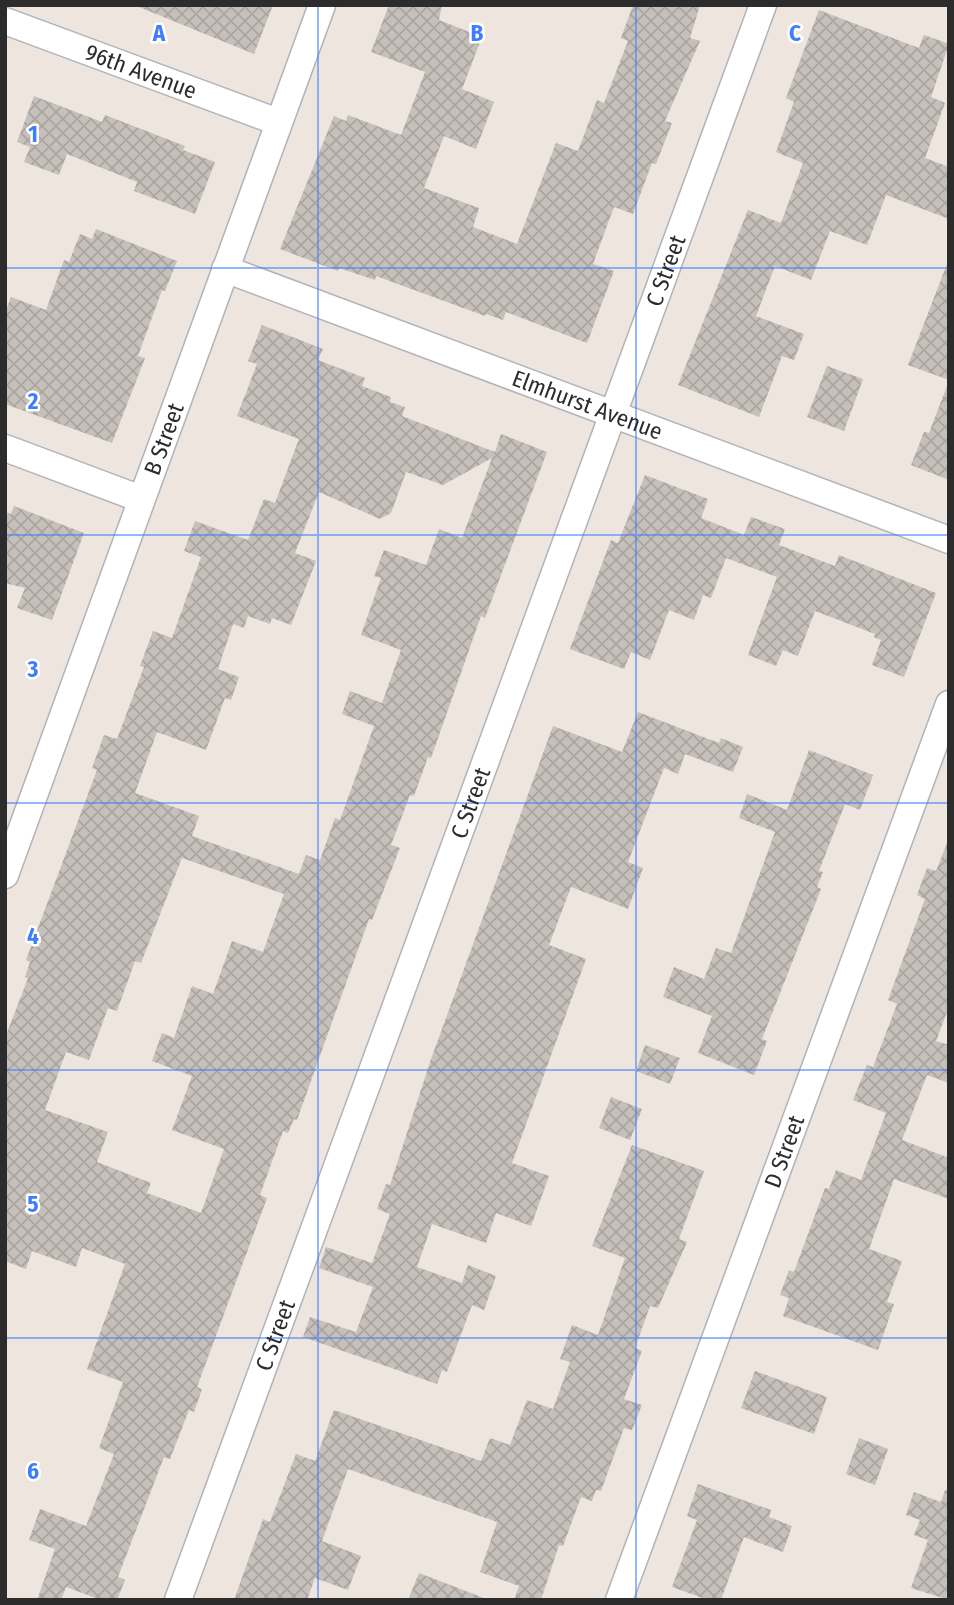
<svg xmlns="http://www.w3.org/2000/svg" width="954" height="1605" font-family="'Fira Sans Condensed',sans-serif">
<style>
.building{fill:url(#building-cross-hatch);fill-rule:evenodd}
.lines{fill:none;stroke-linecap:round;stroke-linejoin:round}
.minor-casing{stroke:#afb3bc;stroke-width:29}
.minor{stroke:#fff;stroke-width:26}
.grid{fill:none;stroke:#3e7dfc;stroke-width:2;stroke-opacity:0.55}
.labels{text-anchor:middle;dominant-baseline:central;stroke-width:5;stroke-linejoin:round;paint-order:stroke}
.street-label{font-size:23px;fill:#2c2c2c;stroke:#fff}
.grid-label{font-size:23px;text-anchor:middle;font-weight:bold;fill:#3e7dfc;stroke:#fff;stroke-width:5;stroke-linejoin:round;paint-order:stroke}
</style>
<defs>
<pattern id="building-cross-hatch" width="8" height="8" patternUnits="userSpaceOnUse" patternTransform="scale(1.75)"><rect width="8" height="8" fill="#c6c0ba"/><path d="M0 0l8 8M0 8l8-8" fill="none" stroke="#aaa5a0"/></pattern>
</defs>
<rect width="100%" height="100%" fill="#eee5df"/>
<path class="building" d="M 134,5 L 273,5 L 254,54 Z
M 389,5 L 442,5 L 439,20 L 482,37 L 462,89 L 494,102 L 476,149 L 444,136 L 424,188 L 479,208 L 473,227 L 517,244 L 556,143 L 578,151 L 597,100 L 604,103 L 628,41 L 621,38 L 633,5 L 700,5 L 690,38 L 700,41 L 665,121 L 672,123 L 656,164 L 652,163 L 633,214 L 614,207 L 593,264 L 614,271 L 587,343 L 506,312 L 503,320 L 486,314 L 485,316 L 376,276 L 375,280 L 339,268 L 338,271 L 280,249 L 334,116 L 346,121 L 348,115 L 401,135 L 425,72 L 371,52 Z
M 819,10 L 919,48 L 924,35 L 949,44 L 931,97 L 945,103 L 925,158 L 949,167 L 949,219 L 886,195 L 867,245 L 830,231 L 811,280 L 775,266 L 756,316 L 804,334 L 794,360 L 782,356 L 759,417 L 678,385 L 748,210 L 781,223 L 803,163 L 776,152 L 794,102 L 786,98 Z
M 34,96 L 102,122 L 105,115 L 185,146 L 183,150 L 215,162 L 195,214 L 134,191 L 137,182 L 67,154 L 59,175 L 24,162 L 30,147 L 17,142 Z
M 96,229 L 177,261 L 165,291 L 162,290 L 138,356 L 145,358 L 112,443 L 5,404 L 5,313 L 11,297 L 46,310 L 64,260 L 69,262 L 80,234 L 92,239 Z
M 947,264 L 949,264 L 949,380 L 908,365 Z
M 262,325 L 323,349 L 318,360 L 365,378 L 362,386 L 391,397 L 390,402 L 405,407 L 402,416 L 495,452 L 501,434 L 547,452 L 485,618 L 481,616 L 431,758 L 428,757 L 414,796 L 410,795 L 391,845 L 400,848 L 372,920 L 369,919 L 297,1120 L 294,1119 L 288,1133 L 283,1131 L 260,1195 L 267,1198 L 197,1387 L 202,1389 L 194,1412 L 189,1410 L 170,1459 L 164,1457 L 118,1577 L 125,1580 L 117,1600 L 101,1600 L 66,1587 L 61,1600 L 37,1600 L 55,1549 L 29,1540 L 40,1509 L 86,1526 L 114,1454 L 99,1448 L 123,1382 L 87,1369 L 125,1264 L 82,1248 L 76,1267 L 32,1251 L 26,1269 L 5,1261 L 5,1038 L 28,978 L 25,977 L 30,962 L 26,960 L 97,770 L 92,768 L 104,735 L 117,739 L 144,667 L 140,666 L 153,631 L 172,638 L 201,557 L 184,551 L 195,521 L 248,540 L 264,499 L 275,503 L 299,439 L 237,416 L 257,364 L 248,361 ZM 492,458 L 462,538 L 439,529 L 426,565 L 384,550 L 374,576 L 381,578 L 361,635 L 401,650 L 382,703 L 350,691 L 342,714 L 374,726 L 340,820 L 335,818 L 320,860 L 306,855 L 299,874 L 192,836 L 199,816 L 135,793 L 157,732 L 206,750 L 225,698 L 231,700 L 239,677 L 218,669 L 233,624 L 244,628 L 248,616 L 270,624 L 272,618 L 291,625 L 316,561 L 295,553 L 319,492 L 380,519 L 391,513 L 406,472 L 443,485 ZM 182,858 L 284,894 L 263,952 L 232,941 L 213,994 L 192,986 L 174,1038 L 162,1033 L 152,1061 L 192,1076 L 172,1130 L 224,1149 L 201,1213 L 147,1193 L 151,1183 L 97,1162 L 108,1132 L 45,1110 L 66,1052 L 89,1060 L 108,1008 L 117,1011 L 135,961 L 141,963 Z
M 827,366 L 863,379 L 844,431 L 807,417 Z
M 947,386 L 949,387 L 949,480 L 911,465 L 924,432 L 929,433 Z
M 645,475 L 708,499 L 701,518 L 744,535 L 751,517 L 785,529 L 779,545 L 835,566 L 839,555 L 936,593 L 904,677 L 872,665 L 881,640 L 874,637 L 875,634 L 815,611 L 798,656 L 783,650 L 776,666 L 748,655 L 777,577 L 726,558 L 711,598 L 703,595 L 694,620 L 669,610 L 650,660 L 631,652 L 624,669 L 570,649 L 611,540 L 618,543 Z
M 14,506 L 84,533 L 52,620 L 17,608 L 25,588 L 5,583 L 5,512 L 11,514 Z
M 638,712 L 719,743 L 721,738 L 743,747 L 733,772 L 685,754 L 678,774 L 664,768 L 628,862 L 643,868 L 628,909 L 571,887 L 549,945 L 586,959 L 512,1163 L 549,1176 L 531,1226 L 496,1213 L 486,1243 L 432,1224 L 417,1267 L 462,1283 L 468,1265 L 496,1276 L 484,1310 L 472,1305 L 447,1372 L 442,1370 L 437,1384 L 303,1337 L 310,1317 L 356,1332 L 373,1287 L 319,1268 L 326,1247 L 372,1263 L 390,1214 L 377,1209 L 386,1184 L 390,1185 L 431,1059 L 553,726 L 622,752 Z
M 809,750 L 873,775 L 860,810 L 845,804 L 819,871 L 823,872 L 817,887 L 821,889 L 762,1039 L 767,1041 L 754,1075 L 698,1053 L 712,1016 L 663,997 L 674,967 L 704,979 L 716,948 L 731,953 L 775,832 L 739,818 L 747,794 L 787,810 Z
M 947,843 L 949,1007 L 936,1041 L 949,1045 L 949,1083 L 927,1075 L 902,1140 L 949,1158 L 949,1199 L 894,1179 L 869,1249 L 902,1261 L 887,1302 L 894,1304 L 878,1350 L 783,1316 L 789,1298 L 780,1295 L 789,1270 L 794,1272 L 825,1188 L 829,1189 L 836,1170 L 861,1180 L 886,1113 L 853,1100 L 867,1065 L 873,1067 L 897,1004 L 888,1000 L 925,899 L 917,895 L 927,868 L 936,871 Z
M 645,1045 L 680,1058 L 670,1084 L 636,1071 Z
M 611,1097 L 642,1109 L 630,1140 L 599,1128 Z
M 632,1145 L 704,1171 L 679,1239 L 687,1242 L 658,1308 L 650,1306 L 635,1348 L 642,1351 L 624,1399 L 642,1405 L 632,1430 L 624,1428 L 601,1491 L 596,1490 L 592,1501 L 581,1497 L 563,1546 L 559,1545 L 541,1600 L 514,1600 L 519,1586 L 480,1572 L 497,1522 L 348,1469 L 322,1541 L 361,1556 L 348,1590 L 315,1578 L 307,1600 L 234,1600 L 263,1519 L 270,1522 L 296,1454 L 315,1461 L 334,1410 L 481,1461 L 490,1438 L 510,1445 L 527,1400 L 553,1409 L 570,1362 L 560,1359 L 572,1325 L 598,1335 L 625,1258 L 592,1246 Z
M 755,1371 L 827,1397 L 814,1434 L 741,1408 Z
M 859,1438 L 888,1449 L 875,1485 L 846,1474 Z
M 698,1484 L 771,1510 L 769,1517 L 792,1526 L 783,1552 L 744,1537 L 721,1600 L 708,1600 L 672,1587 L 697,1520 L 687,1516 Z
M 945,1490 L 949,1491 L 949,1600 L 911,1588 L 928,1540 L 914,1535 L 920,1520 L 906,1515 L 914,1492 L 941,1502 Z
M 419,1573 L 484,1598 L 483,1600 L 408,1600 Z"/>
<g class="lines">
<defs>
<g id="minor">
<path id="s1" d="M 5,21 L 278,122"/>
<path id="s2" d="M 225,269 L 949,540"/>
<path d="M 5,448 L 141,499"/>
<path id="s3" d="M 5,875 L 322,5"/>
<path id="s4" d="M 178,1600 L 763,5"/>
<path id="s5" d="M 619,1600 L 949,704"/>
</g>
</defs>
<use href="#minor" class="minor-casing"/>
<use href="#minor" class="minor"/>
</g>
<path class="grid" d="M 318,5 L 318,1600M 636,5 L 636,1600M 5,268 L 949,268M 5,535 L 949,535M 5,803 L 949,803M 5,1070 L 949,1070M 5,1338 L 949,1338"/>
<g class="labels">
<g class="street-label">
<text stroke="none"><textPath href="#s1" startOffset="145">96th Avenue</textPath></text>
<text stroke="none"><textPath href="#s4" startOffset="1416">C Street</textPath></text>
<text stroke="none"><textPath href="#s2" startOffset="387">Elmhurst Avenue</textPath></text>
<text stroke="none"><textPath href="#s3" startOffset="464">B Street</textPath></text>
<text stroke="none"><textPath href="#s4" startOffset="849">C Street</textPath></text>
<text stroke="none"><textPath href="#s5" startOffset="478">D Street</textPath></text>
<text stroke="none"><textPath href="#s4" startOffset="282">C Street</textPath></text>
</g>
</g>
<g class="grid-label">
<text x="159" y="41">A</text>
<text x="477" y="41">B</text>
<text x="795" y="41">C</text>
<text x="33" y="142">1</text>
<text x="33" y="409">2</text>
<text x="33" y="677">3</text>
<text x="33" y="944">4</text>
<text x="33" y="1212">5</text>
<text x="33" y="1479">6</text>
</g>
<rect width="954" height="1605" fill="none" stroke="#2c2c2c" stroke-width="14"/>
</svg>
